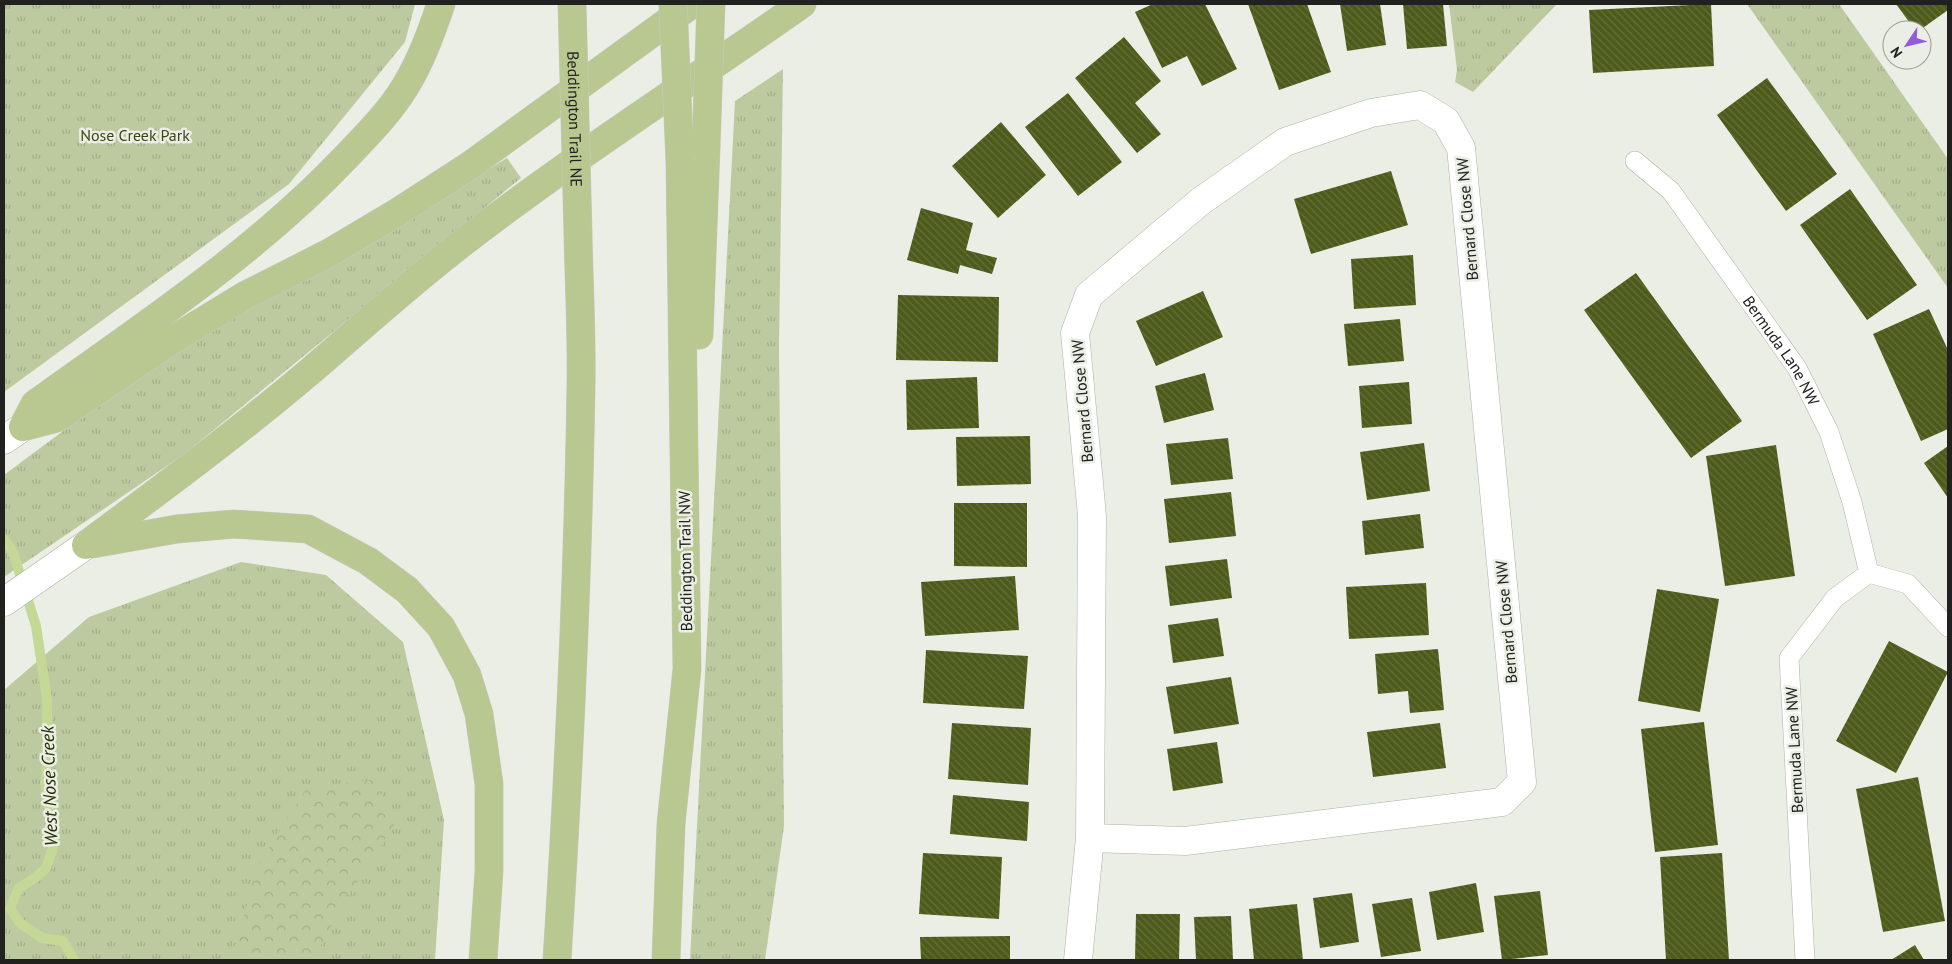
<svg xmlns="http://www.w3.org/2000/svg" width="1952" height="964" font-family="'PT Sans',sans-serif">
<style>
.grass{fill:url(#grass-tufts)}
.forest{fill:url(#forest-crowns)}
.lines{fill:none;stroke-linecap:round;stroke-linejoin:round}
.stream{stroke:#c5d895;stroke-width:10}
.building{fill:url(#building-back-hatch)}
.service-casing{stroke:#aeb0a8;stroke-width:20}
.minor-casing{stroke:#aeb0a8;stroke-width:29}
.secondary-casing{stroke:#aeb0a8;stroke-width:29}
.primary-casing{stroke:#cacac9;stroke-width:29}
.service{stroke:#fff;stroke-width:19}
.minor{stroke:#fff;stroke-width:28}
.secondary{stroke:#fff;stroke-width:28}
.primary{stroke:#b9c791;stroke-width:28}
.primary-bridge-casing{stroke:#cacac9;stroke-width:29;stroke-linecap:butt}
.primary-bridge{stroke:#b9c791;stroke-width:28}
.labels{text-anchor:middle;dominant-baseline:central;stroke-width:5;stroke-linejoin:round;paint-order:stroke}
.street-label{font-size:16px;fill:#21221f;stroke:#ebeee5}
.park-label{font-size:16px;fill:#394514;stroke:#ebeee5}
.water-label{font-size:18px;font-style:italic;fill:#253000;stroke:#ebeee5}
</style>
<defs>
<pattern id="grass-tufts" width="24" height="20" patternUnits="userSpaceOnUse" patternTransform="scale(1.25)"><rect width="24" height="20" fill="#bdcaa0"/><path d="M3 7l-1-3M5 7V3M7 7l1-3M15 17l-1-3M17 17v-4M19 17l1-3" fill="none" stroke="#a2ad89"/></pattern>
<pattern id="forest-crowns" width="20" height="18" patternUnits="userSpaceOnUse" patternTransform="scale(1.25)"><rect width="20" height="18" fill="#bdcaa0"/><path d="M2 6a3 3 0 1 1 6 0M12 15a3 3 0 1 1 6 0" fill="none" stroke="#a2ad89"/></pattern>
<pattern id="building-back-hatch" width="6" height="6" patternUnits="userSpaceOnUse" patternTransform="scale(1.25)"><rect width="6" height="6" fill="#4c5b1a"/><path d="M-1 5l2 2M0 0l6 6M5-1l2 2" fill="none" stroke="#626f3a"/></pattern>
</defs>
<rect width="100%" height="100%" fill="#ebeee5"/>
<path class="grass" d="M 4,4 L 415,4 L 405,42 L 289,184 L 4,392 Z
M 1449,4 L 1557,4 L 1473,92 L 1455,82 L 1457,70 Z
M 1747,4 L 1839,4 L 1948,159 L 1948,288 Z
M 783,69 L 779,347 L 784,826 L 765,960 L 690,960 L 735,101 Z
M 507,158 L 521,178 L 183,455 L 4,577 L 4,475 L 98,405 L 252,302 L 346,255 Z
M 241,562 L 326,575 L 403,642 L 444,820 L 435,960 L 4,960 L 4,690 L 89,617 Z"/>
<path class="forest" d="M 372,780 L 398,819 L 343,904 L 313,960 L 234,960 L 254,872 L 307,787 Z"/>
<g class="lines">
<path class="stream" d="M 4,539 L 13,552 L 36,626 L 47,699 L 47,764 L 45,783 L 53,825 L 53,848 L 46,868 L 35,878 L 19,888 L 10,908 L 20,923 L 42,938 L 63,941 L 74,960"/>
</g>
<path class="building" d="M 1153,4 L 1205,4 L 1237,69 L 1202,86 L 1187,56 L 1162,68 L 1135,12 Z
M 1248,4 L 1307,4 L 1331,72 L 1279,90 Z
M 1340,4 L 1380,4 L 1386,45 L 1347,51 Z
M 1403,4 L 1443,4 L 1447,46 L 1407,49 Z
M 1711,4 L 1714,66 L 1593,73 L 1589,10 Z
M 1896,4 L 1948,4 L 1948,10 L 1920,30 L 1915,30 Z
M 1124,37 L 1161,81 L 1135,103 L 1161,134 L 1137,153 L 1075,78 Z
M 1767,78 L 1837,174 L 1786,211 L 1717,115 Z
M 1068,93 L 1122,162 L 1078,196 L 1025,127 Z
M 1001,122 L 1046,175 L 998,218 L 952,166 Z
M 1391,171 L 1408,225 L 1311,254 L 1294,199 Z
M 1850,189 L 1917,285 L 1867,320 L 1800,225 Z
M 921,208 L 973,223 L 966,250 L 997,258 L 992,274 L 960,265 L 958,274 L 907,260 Z
M 1413,255 L 1416,305 L 1354,309 L 1351,259 Z
M 1636,273 L 1742,421 L 1691,458 L 1584,310 Z
M 1203,291 L 1223,337 L 1156,366 L 1136,321 Z
M 898,295 L 999,297 L 998,362 L 896,360 Z
M 1929,309 L 1948,350 L 1948,429 L 1921,441 L 1873,334 Z
M 1400,319 L 1404,361 L 1348,366 L 1344,324 Z
M 1205,373 L 1214,410 L 1164,423 L 1155,386 Z
M 977,377 L 979,428 L 907,430 L 906,380 Z
M 1409,382 L 1412,424 L 1362,428 L 1359,386 Z
M 1030,436 L 1031,484 L 957,486 L 956,437 Z
M 1228,438 L 1233,479 L 1171,485 L 1166,444 Z
M 1424,443 L 1430,491 L 1367,500 L 1360,452 Z
M 1776,445 L 1795,576 L 1725,586 L 1706,456 Z
M 1948,446 L 1948,498 L 1924,463 Z
M 1231,492 L 1236,536 L 1169,543 L 1164,499 Z
M 954,503 L 1027,503 L 1027,567 L 954,566 Z
M 1420,514 L 1424,548 L 1365,555 L 1362,521 Z
M 1227,559 L 1232,598 L 1170,606 L 1165,566 Z
M 1015,576 L 1019,630 L 925,636 L 921,582 Z
M 1426,583 L 1429,635 L 1349,639 L 1346,587 Z
M 1657,589 L 1719,599 L 1700,712 L 1638,701 Z
M 1218,618 L 1224,656 L 1173,663 L 1168,625 Z
M 1889,641 L 1948,672 L 1896,773 L 1836,741 Z
M 1438,649 L 1444,710 L 1410,713 L 1408,691 L 1378,694 L 1375,654 Z
M 926,650 L 1028,656 L 1024,709 L 923,703 Z
M 1231,677 L 1239,724 L 1174,734 L 1166,687 Z
M 1704,722 L 1718,845 L 1655,852 L 1641,729 Z
M 952,723 L 1031,728 L 1028,785 L 948,779 Z
M 1440,723 L 1446,768 L 1373,777 L 1367,732 Z
M 1217,742 L 1223,783 L 1173,791 L 1167,749 Z
M 1918,777 L 1945,921 L 1883,932 L 1856,789 Z
M 953,795 L 1029,802 L 1027,841 L 950,834 Z
M 923,853 L 1002,857 L 999,919 L 919,914 Z
M 1722,853 L 1729,960 L 1666,960 L 1660,857 Z
M 1476,883 L 1484,932 L 1437,940 L 1429,892 Z
M 1540,891 L 1548,955 L 1502,960 L 1494,896 Z
M 1352,893 L 1359,942 L 1320,948 L 1313,898 Z
M 1412,898 L 1421,951 L 1381,957 L 1372,904 Z
M 1297,904 L 1303,960 L 1254,960 L 1249,909 Z
M 1136,914 L 1180,914 L 1179,960 L 1135,960 Z
M 1231,916 L 1233,960 L 1196,960 L 1194,917 Z
M 1010,936 L 1010,960 L 921,960 L 920,937 Z
M 1915,945 L 1924,960 L 1891,960 Z"/>
<g class="lines">
<defs>
<g id="service">
<path id="s1" d="M 1635,161 L 1671,191 L 1797,368 L 1829,432 L 1852,502 L 1869,573"/>
<path d="M 1805,960 L 1789,658 L 1835,598 L 1869,573 L 1908,584 L 1948,627"/>
</g>
<path id="minor" d="M 1420,105 L 1446,121 L 1461,148 L 1522,782 L 1502,802 L 1185,841 L 1090,838 L 1092,516 L 1075,333 L 1089,295 L 1201,201 L 1285,142 L 1371,113 Z
M 1078,960 L 1090,838"/>
<path id="secondary" d="M 4,440 L 23,427
M 4,602 L 86,545"/>
<path id="primary" d="M 699,335 L 706,147
M 23,427 L 57,418 L 172,340 L 244,296 L 329,253 L 398,212 L 469,166 L 692,4
M 23,427 L 35,404 C 142,327 255,253 346,157 C 367,135 389,113 405,87 C 421,61 431,33 441,4
M 92,544 L 177,529 L 234,524 L 308,529 L 368,561 L 407,590 L 441,627 L 467,675 L 479,714 L 489,784 L 489,871 L 483,960
M 86,545 C 161,489 236,434 307,374 C 361,328 413,280 470,237 C 577,155 691,82 802,4
M 557,960 C 569,769 578,577 581,385 C 582,335 579,284 578,234
M 666,960 L 671,824 L 687,669 L 680,161"/>
</defs>
<use href="#service" class="service-casing"/>
<use href="#minor" class="minor-casing"/>
<use href="#secondary" class="secondary-casing"/>
<use href="#primary" class="primary-casing"/>
<use href="#service" class="service"/>
<use href="#minor" class="minor"/>
<use href="#secondary" class="secondary"/>
<use href="#primary" class="primary"/>
<defs>
<g id="primary-bridge">
<path id="s2" d="M 572,4 L 578,234"/>
<path d="M 673,4 L 680,161"/>
<path d="M 706,147 L 711,4"/>
</g>
</defs>
<use href="#primary-bridge" class="primary-bridge-casing"/>
<use href="#primary-bridge" class="primary-bridge"/>
</g>
<g class="labels">
<g class="street-label">
<text stroke="none"><textPath href="#s2" startOffset="115">Beddington Trail NE</textPath></text>
<text transform="translate(1467 219) rotate(-95)">Bernard Close NW</text>
<text stroke="none"><textPath href="#s1" startOffset="241">Bermuda Lane NW</textPath></text>
<text transform="translate(1082 401) rotate(-95)">Bernard Close NW</text>
<text transform="translate(685 561) rotate(-91)">Beddington Trail NW</text>
<text transform="translate(1506 622) rotate(-95)">Bernard Close NW</text>
<text transform="translate(1794 750) rotate(-93)">Bermuda Lane NW</text>
</g>
<g class="park-label">
<text x="135" y="135">Nose Creek Park</text>
</g>
<g class="water-label">
<text transform="translate(49 786) rotate(-92)">West Nose Creek</text>
</g>
</g>
<rect width="1952" height="964" fill="none" stroke="#21221f" stroke-width="10"/>
<g transform="translate(1907 45) rotate(235)"><circle r="24" fill="#ebeee5" stroke="#9a9c96"/>
<path d="M0-4L9 19L0 12L-9 19Z" fill="#925dd6"/>
<text y="-8" font-size="14" font-weight="bold" text-anchor="middle" fill="#21221f">N</text>
</g>
</svg>
